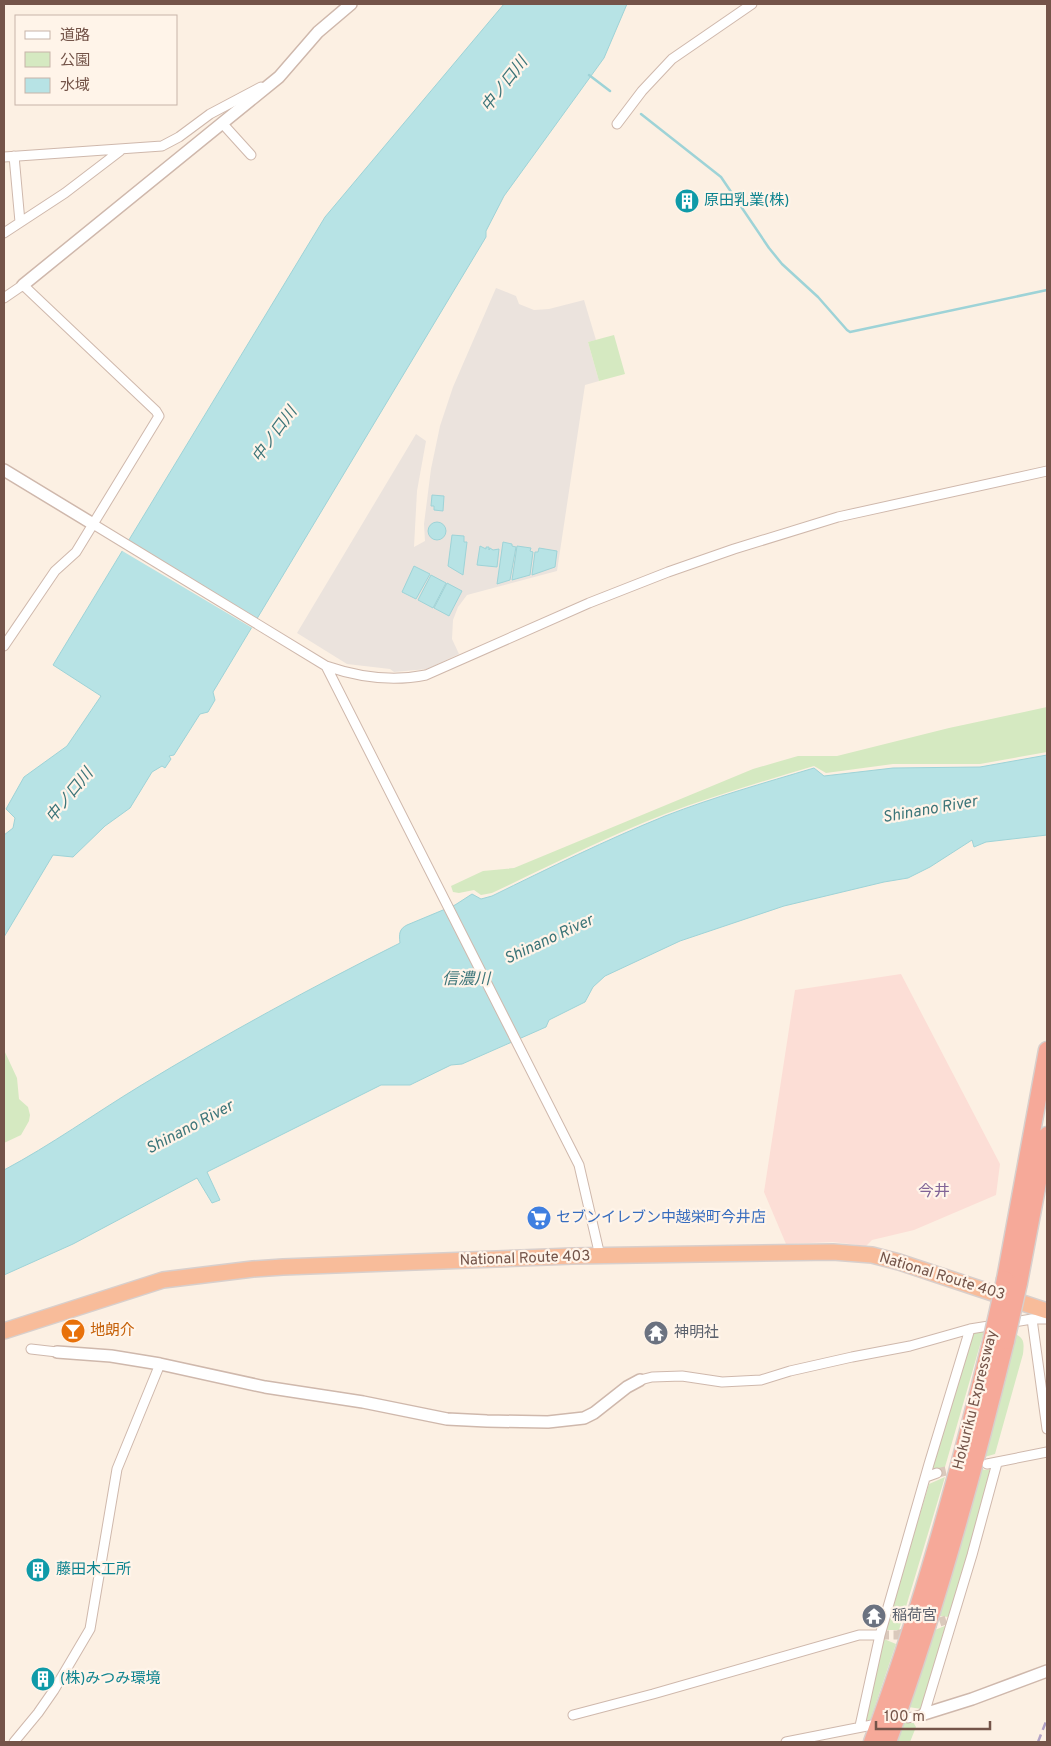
<svg xmlns="http://www.w3.org/2000/svg" width="1051" height="1746" font-family="Overpass,'Noto Sans JP',sans-serif">
<style>
.commercial{fill:#fcded6}
.industrial{fill:#ebe3dd}
.green{fill:#d5e9c1}
.water{fill:#b7e3e5;stroke:#9ed3d7}
.pier{fill:#fcf0e3}
.lines{fill:none;stroke-linecap:round;stroke-linejoin:round}
.stream{stroke:#9ed3d7;stroke-width:2.5}
.minor-tunnel{stroke:#dac9bc;stroke-width:9;stroke-dasharray:9 4.5;stroke-linecap:butt}
.minor-casing{stroke:#cfb8ac;stroke-width:11}
.tertiary-casing{stroke:#cfb8ac;stroke-width:14}
.trunk-casing{stroke:#d8cfcc;stroke-width:18}
.motorway-casing{stroke:#d8cfcc;stroke-width:19}
.minor{stroke:#fff;stroke-width:9}
.tertiary{stroke:#fff;stroke-width:11}
.trunk{stroke:#f8bc9a;stroke-width:15}
.motorway{stroke:#f6a999;stroke-width:16}
.rail{stroke:#b1a2c5;stroke-width:2.5;stroke-dasharray:8 5;stroke-linecap:butt}
.motorway-bridge-casing{stroke:#d8cfcc;stroke-width:19;stroke-linecap:butt}
.motorway-bridge{stroke:#f6a999;stroke-width:16}
.labels{text-anchor:middle;dominant-baseline:central;stroke-width:4.5;stroke-linejoin:round;paint-order:stroke}
.culture-label{font-size:15px;fill:#0d838f;stroke:#fff4e9;text-anchor:start}
.shop-label{font-size:15px;fill:#366cbe;stroke:#fff4e9;text-anchor:start}
.street-label{font-size:15px;fill:#745449;stroke:#fff4e9}
.food-label{font-size:15px;fill:#c56008;stroke:#fff4e9;text-anchor:start}
.worship-label{font-size:15px;fill:#5b616d;stroke:#fff4e9;text-anchor:start}
.water-label{font-size:16px;font-style:italic;fill:#3c7579;stroke:#fff4e9}
.neighbourhood-label{font-size:16px;fill:#816497;stroke:#fff4e9}
</style>
<rect width="100%" height="100%" fill="#fcf0e3"/>
<path class="commercial" d="M 901,974 L 1000,1164 L 996,1195 L 914,1230 L 872,1240 L 866,1246 L 833,1242 L 786,1244 L 764,1192 L 795,990 Z"/>
<path class="industrial" d="M 496,288 L 516,296 L 519,304 L 534,310 L 549,309 L 584,300 L 596,340 L 588,342 L 599,381 L 585,385 L 557,571 L 467,595 L 458,607 L 453,620 L 452,639 L 459,654 L 427,669 L 394,672 L 390,669 L 347,664 L 297,633 L 416,434 L 426,441 L 417,491 L 414,547 L 425,541 L 424,524 L 431,469 L 440,426 L 453,387 Z"/>
<path class="green" d="M 614,335 L 625,374 L 599,381 L 588,342 Z
M 1047,707 L 1047,752 L 980,764 L 893,764 L 826,773 L 814,766 C 764,781 714,796 665,814 C 606,837 549,866 492,893 L 481,895 L 474,890 L 459,893 L 453,892 L 451,886 L 483,871 L 514,868 L 753,769 L 798,756 L 837,756 L 949,728 Z
M 4,1050 L 17,1078 L 19,1099 L 28,1107 L 30,1115 L 29,1121 L 21,1135 L 4,1143 Z
M 984,1331 L 945,1467 L 935,1470 L 932,1467 L 974,1332 Z
M 1015,1334 C 1025,1338 1024,1344 1023,1354 L 995,1454 L 981,1458 Z
M 979,1468 L 985,1470 L 992,1469 L 969,1554 L 949,1617 L 939,1616 Z
M 945,1477 L 899,1630 L 885,1630 L 929,1484 Z
M 947,1625 L 922,1709 L 908,1707 L 935,1630 Z
M 884,1639 L 896,1644 L 870,1721 L 862,1719 Z
M 913,1722 L 916,1727 L 910,1742 L 896,1742 L 904,1723 Z"/>
<path class="water" d="M 504,4 L 627,4 L 604,58 L 504,196 L 486,231 L 486,237 L 213,692 L 215,700 L 208,712 L 200,714 L 174,755 L 169,756 L 171,759 L 165,768 L 162,766 L 152,772 L 130,808 L 105,826 L 73,857 L 53,855 L 4,937 L 4,835 L 13,828 L 15,818 L 6,809 L 24,777 L 67,746 L 101,696 L 53,665 L 325,217 Z
M 432,495 L 444,496 L 443,511 L 434,510 L 434,506 L 431,506 Z
M428 531a9 9 0 1 1 18 0a9 9 0 1 1-18 0Z
M 452,535 L 464,536 L 464,542 L 467,542 L 463,575 L 448,566 Z
M 503,542 L 512,544 L 512,546 L 516,547 L 510,580 L 497,584 Z
M 480,546 L 486,549 L 486,547 L 489,547 L 489,550 L 490,548 L 493,550 L 499,549 L 497,567 L 477,565 Z
M 517,546 L 531,548 L 530,551 L 533,552 L 530,575 L 512,580 Z
M 539,548 L 557,551 L 555,567 L 532,575 L 535,552 L 538,552 Z
M 414,566 L 430,574 L 416,599 L 402,592 Z
M 431,575 L 446,583 L 433,608 L 418,600 Z
M 447,583 L 462,591 L 449,616 L 434,608 Z
M 1047,755 L 1047,835 L 986,842 L 974,847 L 972,840 L 930,867 L 908,878 L 884,882 L 784,906 L 680,941 L 605,976 L 593,987 L 585,1002 L 549,1020 L 546,1027 L 462,1064 L 451,1065 L 410,1085 L 381,1085 L 207,1172 L 220,1200 L 212,1203 L 197,1178 L 73,1244 L 4,1275 L 4,1170 C 51,1145 94,1114 140,1086 C 224,1035 312,987 400,943 C 399,934 399,929 407,925 L 455,905 L 472,894 L 481,899 L 492,896 C 549,868 606,840 665,816 C 714,797 764,783 814,768 L 824,776 L 893,768 L 980,767 Z"/>
<path class="pier" d="M 125,539 L 260,620 L 254,629 L 119,549 Z"/>
<g class="lines">
<path class="stream" d="M 589,75 L 610,91
M 641,114 L 721,177 L 769,248 L 782,264 L 818,297 L 847,330 L 850,332 L 1047,290"/>
<path class="minor-tunnel" d="M 937,1473 L 959,1468
M 927,1626 L 946,1620
M 880,1635 L 897,1635 L 910,1631"/>
<defs>
<path id="minor" d="M 222,123 L 251,155
M 617,124 L 642,91 L 672,59 L 752,4
M 14,156 L 20,222
M 4,157 L 162,146 L 179,137 L 210,114 L 261,87
M 4,233 L 65,193 L 120,151
M 4,298 L 23,285 L 156,411 L 159,416 L 76,552 L 55,571 L 4,646
M 93,524 L 326,666 C 358,677 392,682 426,675 L 589,603 L 668,572 L 734,549 L 838,517 L 1047,471
M 326,666 L 579,1165 L 600,1256
M 1032,1319 L 1047,1429
M 31,1349 L 57,1352
M 640,1380 L 652,1377 L 682,1376 L 722,1382 L 761,1380 L 790,1371 L 852,1357 L 910,1346 L 970,1329 L 1032,1319 L 1047,1319
M 987,1464 L 1047,1452
M 926,1477 L 937,1473
M 573,1715 L 653,1694 L 859,1635 L 880,1635
M 908,1718 L 924,1714 L 972,1555 L 997,1463
M 860,1726 L 880,1635 L 929,1464 L 970,1329
M 14,1742 L 38,1713 L 54,1690 L 90,1629 L 117,1469 L 160,1364
M 786,1742 L 872,1725"/>
<path id="tertiary" d="M 23,285 L 279,77 L 318,32 L 351,4
M 4,470 L 93,524
M 57,1352 L 111,1356 L 160,1364 L 265,1387 L 363,1402 L 447,1419 L 487,1421 L 548,1422 L 584,1418 L 594,1413 L 627,1387 L 640,1380
M 924,1714 L 972,1699 L 1047,1671"/>
<path id="trunk" d="M 4,1331 L 163,1280 L 253,1269 L 283,1267 L 573,1256 L 833,1252 L 872,1255 L 899,1262 L 1047,1311"/>
<path id="motorway" d="M 1005,1279 L 1047,1050
M 1019,1283 L 1047,1135
M 872,1742 C 921,1610 958,1474 992,1337
M 888,1742 C 936,1611 973,1476 1006,1341"/>
</defs>
<use href="#minor" class="minor-casing"/>
<use href="#tertiary" class="tertiary-casing"/>
<use href="#trunk" class="trunk-casing"/>
<use href="#motorway" class="motorway-casing"/>
<use href="#minor" class="minor"/>
<use href="#tertiary" class="tertiary"/>
<use href="#trunk" class="trunk"/>
<use href="#motorway" class="motorway"/>
<path class="rail" d="M 1038,1742 L 1047,1719"/>
<defs>
<path id="motorway-bridge" d="M 992,1337 L 1005,1279
M 1006,1341 L 1019,1283"/>
</defs>
<use href="#motorway-bridge" class="motorway-bridge-casing"/>
<use href="#motorway-bridge" class="motorway-bridge"/>
</g>
<defs>
<symbol id="building-disc" viewBox="-11 -11 22 22"><circle r="9.5" fill="#0f9aa8" stroke="#fff4e9"/><path d="M-4-6H4V6H1V3H-1V6H-4ZM-2.5-4.3h1.7v1.8h-1.7ZM.8-4.3h1.7v1.8H.8ZM-2.5-1h1.7V.8h-1.7ZM.8-1h1.7V.8H.8Z" fill="#fff"/></symbol>
<symbol id="supermarket-disc" viewBox="-11 -11 22 22"><circle r="9.5" fill="#3f7fe0" stroke="#fff4e9"/><path d="M-6-5.5h2.5l.6 2H6L4.5 2H-2.5L-4.4-4H-6ZM-1.5 3.2a1.3 1.3 0 1 0 .1 0ZM3 3.2a1.3 1.3 0 1 0 .1 0Z" fill="#fff"/></symbol>
<symbol id="bar-disc" viewBox="-11 -11 22 22"><circle r="9.5" fill="#e8710a" stroke="#fff4e9"/><path d="M-6-5H6L.8 .8V4.5H3.5V6h-7V4.5H-.8V.8Z" fill="#fff"/></symbol>
<symbol id="temple-disc" viewBox="-11 -11 22 22"><circle r="9.5" fill="#6b7280" stroke="#fff4e9"/><path d="M0-6L5-2H3V0L6.5 2.5H4V6H1.5V3h-3V6H-4V2.5H-6.5L-3 0V-2H-5Z" fill="#fff"/></symbol>
</defs>
<g fill-rule="evenodd">
<use href="#building-disc" x="673" y="187" width="28" height="28"/>
<use href="#supermarket-disc" x="525" y="1204" width="28" height="28"/>
<use href="#bar-disc" x="59" y="1317" width="28" height="28"/>
<use href="#temple-disc" x="642" y="1319" width="28" height="28"/>
<use href="#building-disc" x="24" y="1556" width="28" height="28"/>
<use href="#temple-disc" x="860" y="1602" width="28" height="28"/>
<use href="#building-disc" x="29" y="1665" width="28" height="28"/>
</g>
<g class="labels">
<g class="culture-label">
<text x="704" y="201">原田乳業(株)</text>
<text x="56" y="1570">藤田木工所</text>
<text x="60" y="1679">(株)みつみ環境</text>
</g>
<g class="shop-label">
<text x="556" y="1218">セブンイレブン中越栄町今井店</text>
</g>
<g class="street-label">
<text transform="translate(525 1259) rotate(-2)">National Route 403</text>
<text transform="translate(942 1277) rotate(17)">National Route 403</text>
<text transform="translate(976 1400) rotate(-76)">Hokuriku Expressway</text>
</g>
<g class="food-label">
<text x="90" y="1331">地朗介</text>
</g>
<g class="worship-label">
<text x="674" y="1333">神明社</text>
<text x="892" y="1616">稲荷宮</text>
</g>
<g class="water-label">
<text transform="translate(505 85) rotate(-52)">中ノ口川</text>
<text transform="translate(275 435) rotate(-54)">中ノ口川</text>
<text transform="translate(70 796) rotate(-51)">中ノ口川</text>
<text transform="translate(930 810) rotate(-10)">Shinano River</text>
<text transform="translate(549 940) rotate(-25)">Shinano River</text>
<text x="466" y="980">信濃川</text>
<text transform="translate(190 1128) rotate(-28)">Shinano River</text>
</g>
<g class="neighbourhood-label">
<text x="934" y="1192">今井</text>
</g>
</g>
<rect width="1051" height="1746" fill="none" stroke="#745449" stroke-width="10"/>
<rect x="15" y="15" width="162" height="90" fill="#fff4e9" stroke="#c7b4a9"/>
<rect x="25" y="31" width="25" height="8" fill="#ffffff" stroke="#c7b4a9"/>
<text x="60" y="40" font-size="15" fill="#745449">道路</text>
<rect x="25" y="52" width="25" height="15" fill="#d5e9c1" stroke="#c7b4a9"/>
<text x="60" y="65" font-size="15" fill="#745449">公園</text>
<rect x="25" y="78" width="25" height="15" fill="#b7e3e5" stroke="#c7b4a9"/>
<text x="60" y="90" font-size="15" fill="#745449">水域</text>
<path d="M876 1721v8h114v-8" fill="none" stroke="#745449" stroke-width="2.5"/>
<text x="884" y="1721" font-size="15" fill="#745449" stroke="#fff4e9" stroke-width="4" paint-order="stroke">100 m</text>
</svg>
